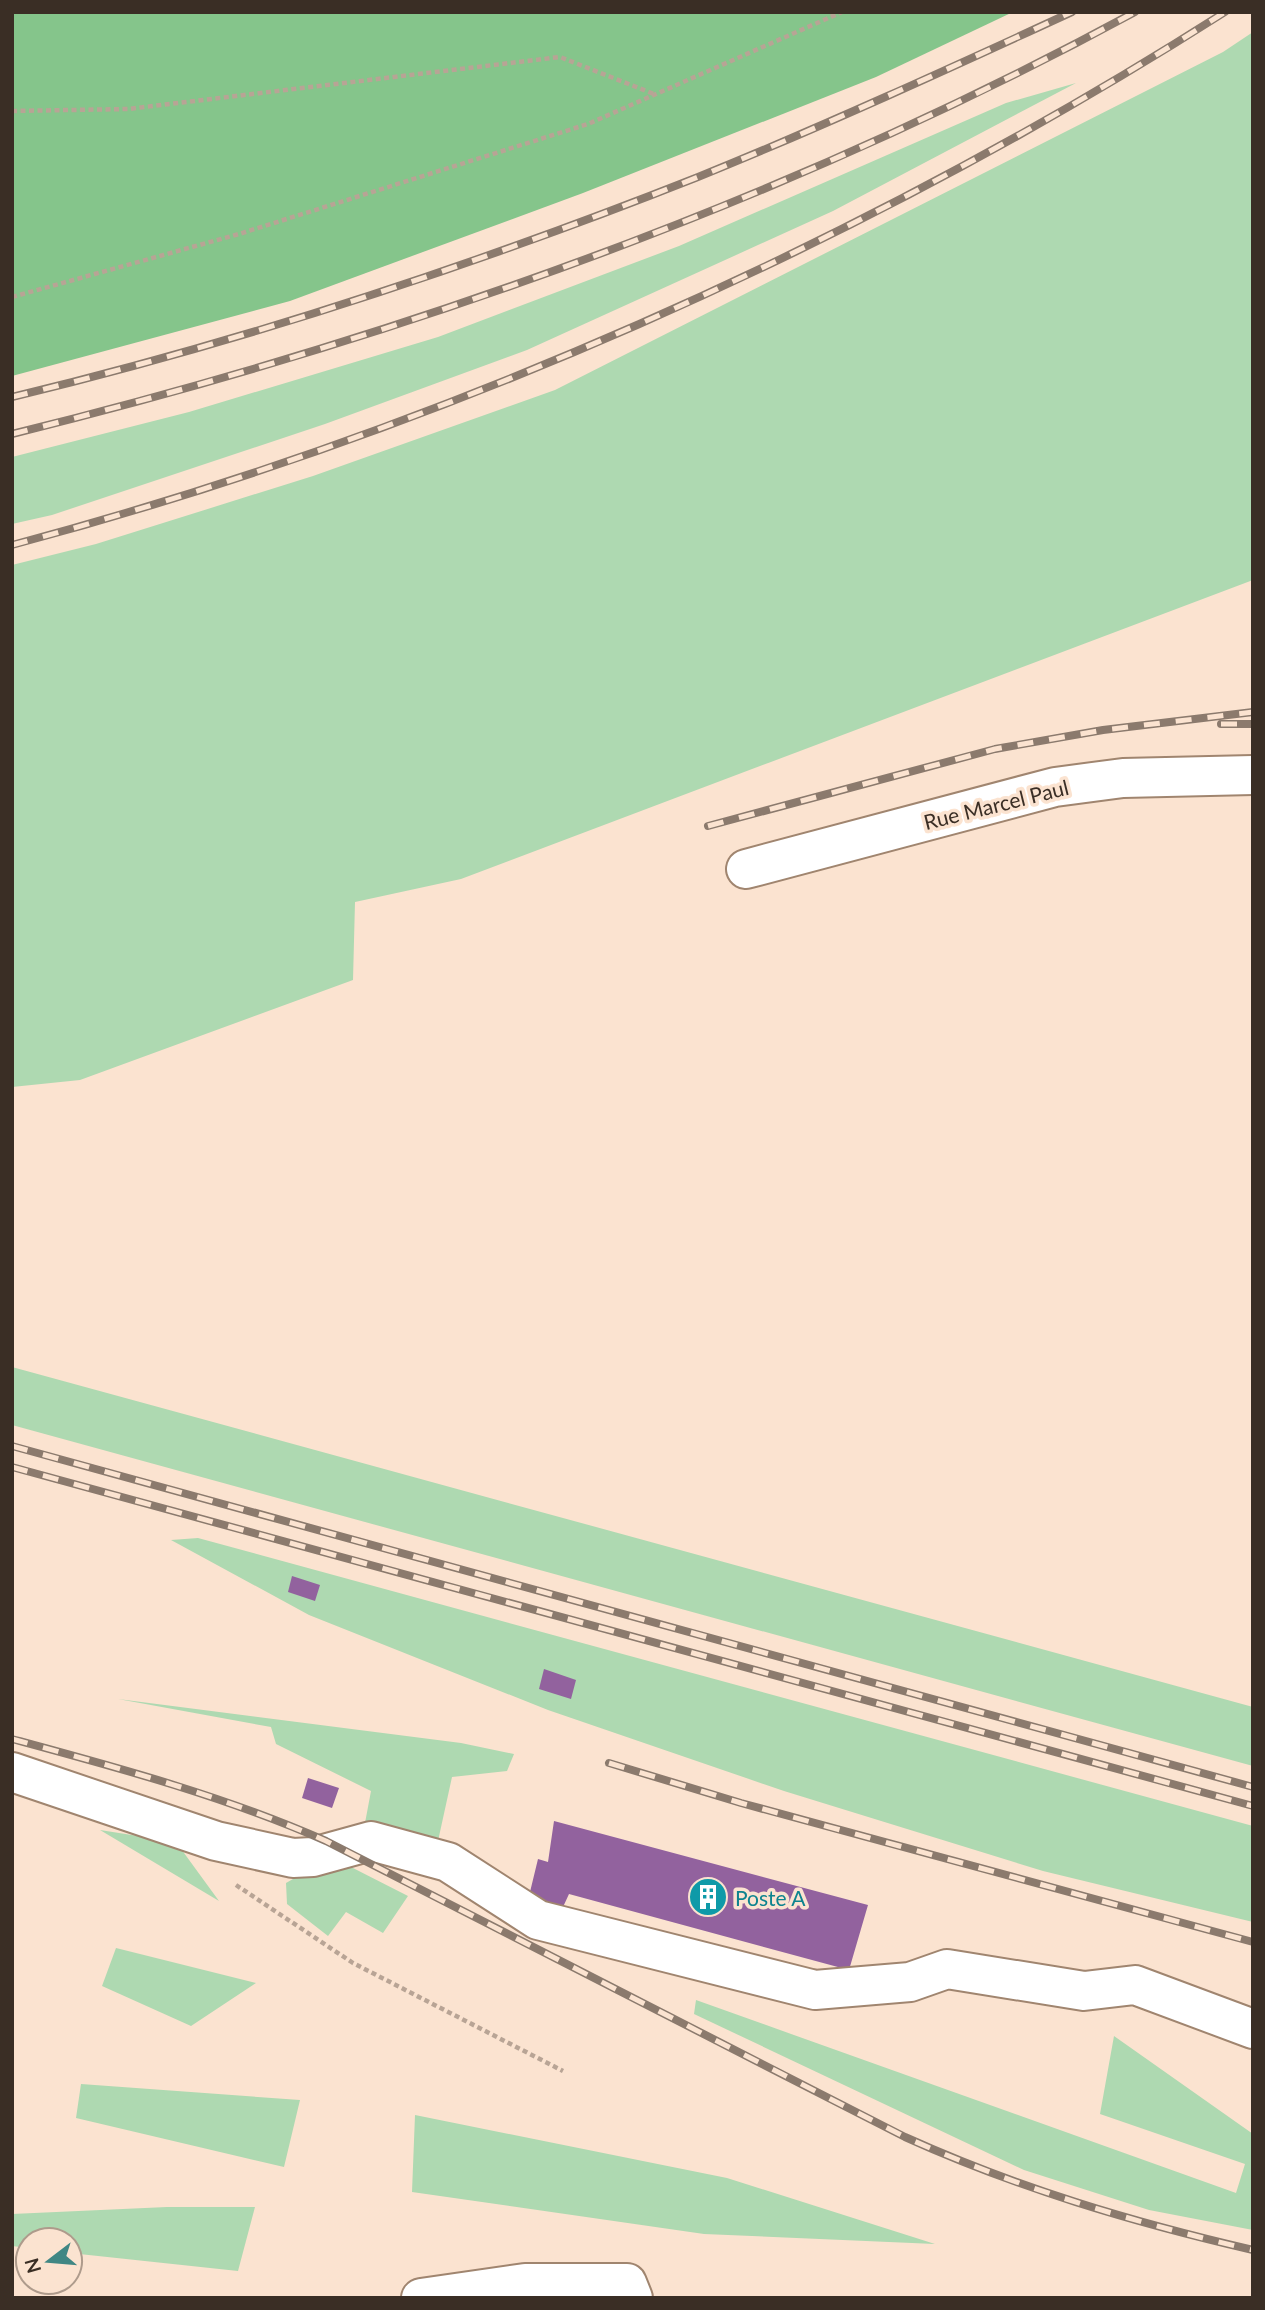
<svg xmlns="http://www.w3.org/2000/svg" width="1265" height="2310" font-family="Lato,sans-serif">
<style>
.green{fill:#aed9b1}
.forest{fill:#85c58b}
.building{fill:#92629e}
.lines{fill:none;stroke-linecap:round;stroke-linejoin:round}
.minor-casing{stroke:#a0856f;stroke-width:42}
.path{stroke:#b8a495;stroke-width:4.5;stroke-dasharray:5 3.5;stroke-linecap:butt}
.minor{stroke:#fff;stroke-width:38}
.rail-casing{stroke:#8b7a6d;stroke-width:8}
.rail{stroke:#fbe3d0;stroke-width:5;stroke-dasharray:16;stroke-linecap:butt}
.labels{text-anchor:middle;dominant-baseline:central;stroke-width:7;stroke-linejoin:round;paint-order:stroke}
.street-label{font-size:21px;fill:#3a2e25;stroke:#fbe3d0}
.culture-label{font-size:21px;fill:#0d838f;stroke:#fbe3d0;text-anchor:start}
</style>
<rect width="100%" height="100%" fill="#fbe3d0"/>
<path class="green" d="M 1253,32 L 1253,580 L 461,879 L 355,902 L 353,980 L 80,1080 L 12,1087 L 12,565 L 96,544 L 313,476 L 555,390 L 1223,52 Z
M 1076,83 L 833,211 L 527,350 L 325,424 L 52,515 L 12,524 L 12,457 L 189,412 L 438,337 L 679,246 L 1006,103 Z
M 12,1367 L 1253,1707 L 1253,1766 L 12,1425 Z
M 198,1538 L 1253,1826 L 1253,1922 L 1043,1871 L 784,1791 L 548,1710 L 309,1615 L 171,1540 Z
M 118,1699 L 461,1743 L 514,1754 L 507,1771 L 452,1777 L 438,1841 L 365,1823 L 371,1791 L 276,1744 L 271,1727 Z
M 100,1830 L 176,1842 L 219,1901 Z
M 351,1867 L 408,1896 L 383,1933 L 346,1912 L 328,1936 L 287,1904 L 286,1883 L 300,1875 Z
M 116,1948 L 256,1983 L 191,2026 L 102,1986 Z
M 696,2000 L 1236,2193 L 1245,2164 L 1100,2114 L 1114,2036 L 1253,2134 L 1253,2230 L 1149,2210 L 1024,2170 L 694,2014 Z
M 81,2084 L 300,2100 L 284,2167 L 76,2118 Z
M 415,2115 L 727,2178 L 935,2244 L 704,2234 L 412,2192 Z
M 167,2207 L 255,2207 L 238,2271 L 70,2253 L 70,2240 L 28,2240 L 28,2248 L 12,2246 L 12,2214 Z"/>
<path class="forest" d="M 12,12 L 1013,12 L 876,77 L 583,193 L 290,301 L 12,376 Z"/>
<path class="building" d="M 292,1576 L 320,1585 L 315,1601 L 288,1592 Z
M 544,1669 L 576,1680 L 571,1699 L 539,1689 Z
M 308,1778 L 339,1788 L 332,1808 L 302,1798 Z
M 554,1821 L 868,1905 L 849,1970 L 569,1894 L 563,1907 L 555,1911 L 530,1892 L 538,1859 L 548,1862 Z"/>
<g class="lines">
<defs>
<path id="minor" d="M 746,869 L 1055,787 L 1123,778 L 1253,775
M 12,1772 L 216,1841 L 293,1858 L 313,1857 L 371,1841 L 448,1862 L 538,1920 L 815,1990 L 910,1982 L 947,1969 L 1084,1991 L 1135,1985 L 1253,2029
M 421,2298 L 525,2283 L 627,2283 L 633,2298"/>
</defs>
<use href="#minor" class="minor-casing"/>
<path class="path" d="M 12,111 L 128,109 L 560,57 L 654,94
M 12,297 L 239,234 L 588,124 L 842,12
M 236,1885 L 353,1963 L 563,2071"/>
<use href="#minor" class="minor"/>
<defs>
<path id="rail" d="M 12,397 C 245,341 475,265 698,177 C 824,126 948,69 1072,12
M 12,434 C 400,338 783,203 1135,12
M 12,545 C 433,433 858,246 1225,12
M 1221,724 L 1253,724
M 708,826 L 995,749 L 1103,730 L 1253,712
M 12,1446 L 1253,1787
M 12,1467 L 1253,1806
M 12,1739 C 119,1768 224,1796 326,1841 L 905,2137 C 1018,2188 1132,2222 1253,2250
M 609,1763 L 741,1803 L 1253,1942"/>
</defs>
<use href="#rail" class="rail-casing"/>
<use href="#rail" class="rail"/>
</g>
<defs>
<symbol id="building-disc" viewBox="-11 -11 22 22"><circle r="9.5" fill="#0f9aa8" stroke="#fbe3d0"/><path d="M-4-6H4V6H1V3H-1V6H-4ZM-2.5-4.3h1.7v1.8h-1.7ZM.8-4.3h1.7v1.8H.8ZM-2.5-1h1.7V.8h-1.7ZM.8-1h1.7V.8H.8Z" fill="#fff"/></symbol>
</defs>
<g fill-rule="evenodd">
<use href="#building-disc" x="686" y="1875" width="44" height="44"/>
</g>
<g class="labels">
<g class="street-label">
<text transform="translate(996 804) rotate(-14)">Rue Marcel Paul</text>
</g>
<g class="culture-label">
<text x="735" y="1897">Poste A</text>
</g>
</g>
<rect width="1265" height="2310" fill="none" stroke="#3a2e25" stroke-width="28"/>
<g transform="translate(49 2261) rotate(254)"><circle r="33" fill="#fbe3d0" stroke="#ae9b8c" stroke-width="2"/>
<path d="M0-5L12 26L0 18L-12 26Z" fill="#408784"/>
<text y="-10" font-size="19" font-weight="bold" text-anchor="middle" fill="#3a2e25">N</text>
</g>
</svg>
